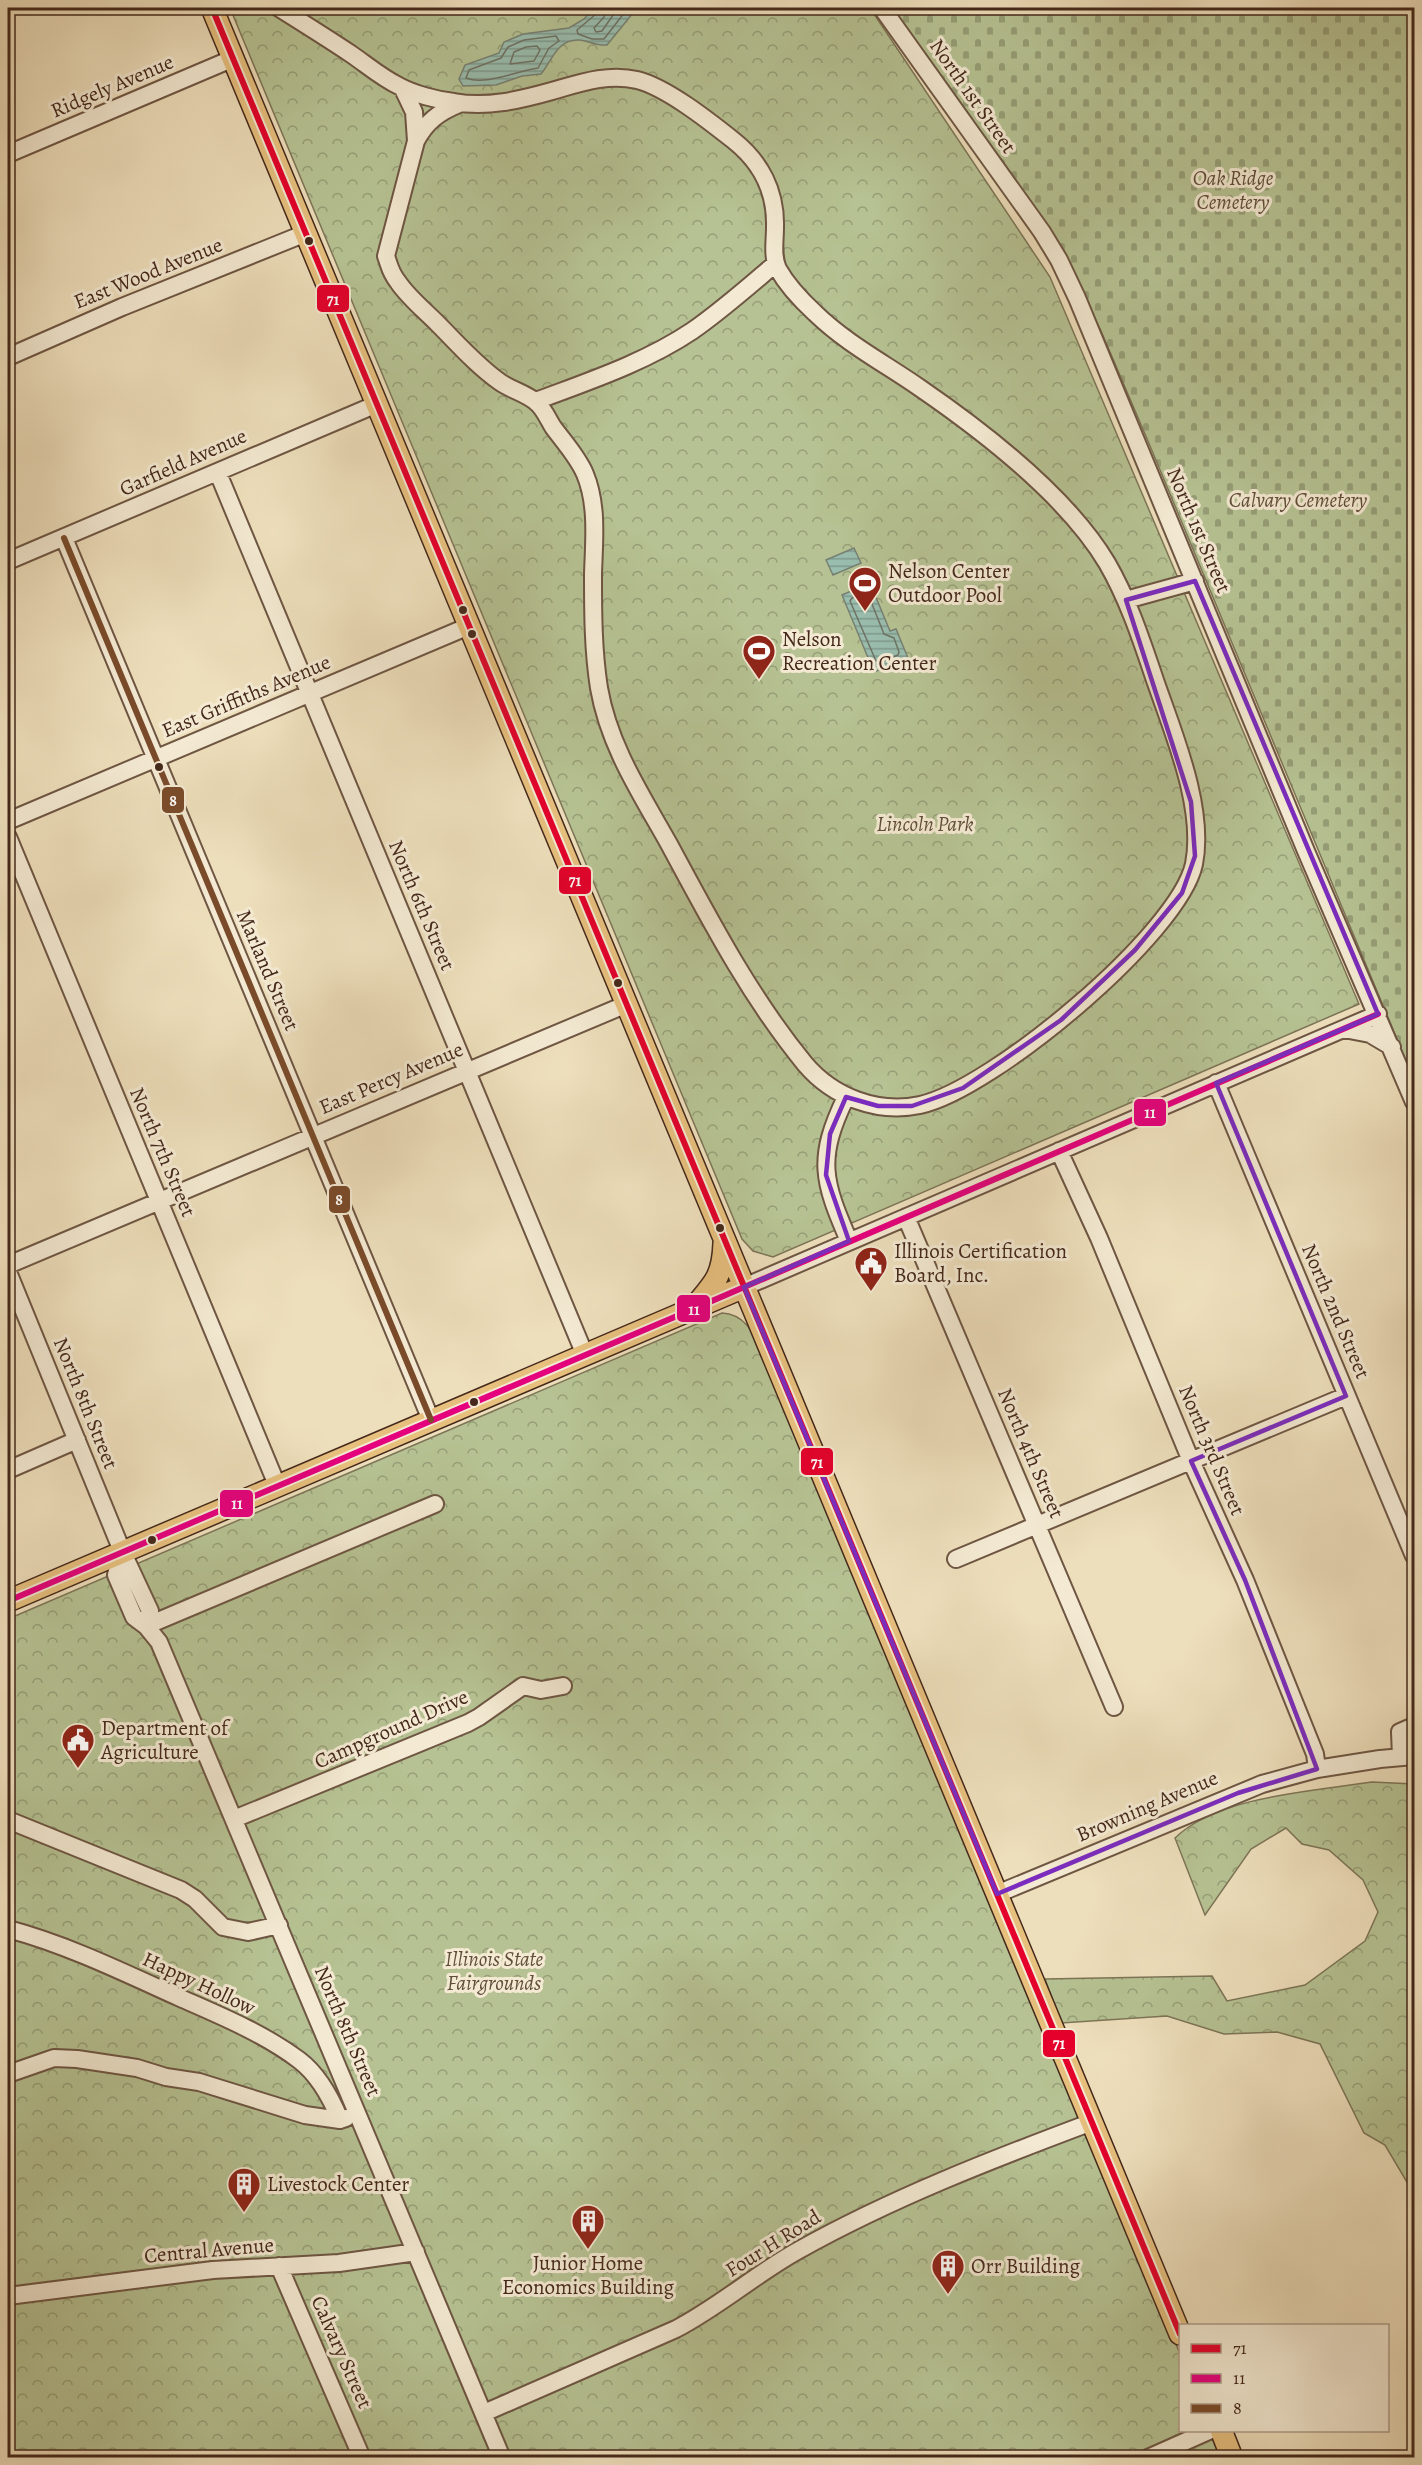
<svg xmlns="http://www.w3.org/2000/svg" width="1422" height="2465" font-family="Alegreya,serif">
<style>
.forest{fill:url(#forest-crowns);stroke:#7d7557;stroke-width:1.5}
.cemetery{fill:url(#cemetery-stones);stroke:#7d7557;stroke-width:1.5}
.water{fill:url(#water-rules);stroke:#778173;stroke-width:1.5}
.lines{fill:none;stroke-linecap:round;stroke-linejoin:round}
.shore{stroke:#6e7264;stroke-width:1.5}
.minor-casing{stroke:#6e5643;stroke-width:20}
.major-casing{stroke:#44281b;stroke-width:24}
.minor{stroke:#f4ead3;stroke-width:16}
.major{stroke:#e7c07e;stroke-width:21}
.bus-1-casing{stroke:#f4ead3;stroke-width:10}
.bus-2-casing{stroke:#f4ead3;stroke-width:10}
.bus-3-casing{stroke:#f4ead3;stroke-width:10}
.bus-1{stroke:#e4002b;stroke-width:6}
.bus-2{stroke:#e5007d;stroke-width:6}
.bus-3{stroke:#7a4b2a;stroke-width:6}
.marked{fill:none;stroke:#7b2cbf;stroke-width:4.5;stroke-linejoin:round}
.bus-dot{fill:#44281b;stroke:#f4ead3;stroke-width:2}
.labels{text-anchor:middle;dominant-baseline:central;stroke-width:6;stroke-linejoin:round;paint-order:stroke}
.street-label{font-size:21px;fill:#44281b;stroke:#f4ead3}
.park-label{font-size:21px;font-style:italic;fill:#604e39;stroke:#f4ead3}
.poi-label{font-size:21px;fill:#44281b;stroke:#f4ead3;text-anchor:start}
.line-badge{stroke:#f4ead3;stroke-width:2}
.badge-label{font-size:16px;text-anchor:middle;font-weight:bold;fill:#fff}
</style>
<defs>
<pattern id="forest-crowns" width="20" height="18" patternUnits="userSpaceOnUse" patternTransform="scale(1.5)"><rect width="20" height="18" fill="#b6c293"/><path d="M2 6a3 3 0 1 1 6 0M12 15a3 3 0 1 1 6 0" fill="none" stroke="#969e77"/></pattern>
<pattern id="cemetery-stones" width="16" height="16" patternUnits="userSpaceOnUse" patternTransform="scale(1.5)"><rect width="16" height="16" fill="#b6c293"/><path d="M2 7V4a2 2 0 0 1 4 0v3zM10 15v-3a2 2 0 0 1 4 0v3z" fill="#969e77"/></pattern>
<pattern id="water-rules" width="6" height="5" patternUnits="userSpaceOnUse" patternTransform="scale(1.5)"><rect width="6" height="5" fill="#99bdae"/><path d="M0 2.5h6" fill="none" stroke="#7e9a8d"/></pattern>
</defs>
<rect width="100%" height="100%" fill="#eedfbc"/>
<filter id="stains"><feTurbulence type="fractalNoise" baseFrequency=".00333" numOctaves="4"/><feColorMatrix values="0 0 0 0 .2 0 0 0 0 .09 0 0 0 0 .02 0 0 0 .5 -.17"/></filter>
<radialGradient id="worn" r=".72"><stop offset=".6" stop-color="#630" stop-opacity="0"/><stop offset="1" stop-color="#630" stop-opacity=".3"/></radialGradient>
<path class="forest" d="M 230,8 L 870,8 L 1050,277 L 1359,1004 L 773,1257 L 753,1251 L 742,1239 Z
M 722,1313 C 744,1314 753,1332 761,1349 L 1180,2354 L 1180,2430 L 1212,2431 L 1224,2457 L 8,2457 L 8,1619 Z
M 1372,1782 L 1414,1784 L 1414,2194 L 1385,2145 L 1364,2133 L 1320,2044 L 1277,2032 L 1224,2034 L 1167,2016 L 1061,2023 L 1045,1979 L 1212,1976 L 1227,2001 L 1305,1985 L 1365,1941 L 1378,1912 L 1363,1880 L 1329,1850 L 1302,1844 L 1286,1828 L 1251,1849 L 1205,1915 L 1175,1838 C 1218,1796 1314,1791 1372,1782 Z"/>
<path class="cemetery" d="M 893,8 L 1414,8 L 1414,1080 L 1145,434 L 1101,331 L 1070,268 Z"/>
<path class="water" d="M 594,8 L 637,8 L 607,45 C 596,46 589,41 579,40 C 557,39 552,61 541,74 L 522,76 L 496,85 L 463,86 L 459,79 L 465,65 L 499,53 L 504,42 L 523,34 L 569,28 L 584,19 Z
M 854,548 L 861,563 L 833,575 L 826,560 Z
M 870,583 L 890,631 L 896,629 L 908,658 L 874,672 L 842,595 Z"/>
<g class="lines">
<path class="shore" d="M 598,8 L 596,14 L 577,30 L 578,34 L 592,39 L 604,39 L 628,8
M 606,8 L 604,17 L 594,28 L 596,32 L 602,31 L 618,8
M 556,36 L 559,41 L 549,48 L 538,68 C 517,71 485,86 466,78 L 469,70 L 501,58 L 508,47 L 524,40 Z
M 537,46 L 540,50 L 534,61 L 510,64 L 514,52 L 526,47 Z
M 864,592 L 868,594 L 884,634 L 894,638 L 899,652 L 898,655 L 879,663 L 876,661 L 850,601 L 852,598 Z"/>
<defs>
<path id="minor" d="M 279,8 C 303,23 327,38 351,54 C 367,65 382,78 399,86 C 414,94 436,100 454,102 C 487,108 520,100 552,91 C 580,83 608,73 637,80 C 666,87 709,121 733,140 C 761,162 776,192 775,227 C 775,241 772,256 778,269 C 787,285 802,301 815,313 C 847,344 884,363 920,388 C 984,432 1067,496 1107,563 C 1129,601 1142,642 1156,683 C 1174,735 1205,808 1194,864 C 1179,934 991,1090 920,1105 C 877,1114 833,1097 805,1064 C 750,997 710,920 669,844 C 641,794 609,746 599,688 C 593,650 593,612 593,574 C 594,541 598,505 585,474 C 578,457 564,442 553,427 C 548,419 544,409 537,403 C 528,394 511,390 500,382 C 477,366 457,343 437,323 C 424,310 408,297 398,282 C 390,272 390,267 386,256 L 416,141 L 414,112 L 403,89
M 882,8 L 1042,232 L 1059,260 L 1077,298 L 1306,851 L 1414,1102
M 416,141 C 426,122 439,112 459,104
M 8,154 L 234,58
M 8,357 L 122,307 L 306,233
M 536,401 C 589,381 644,363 692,331 C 721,311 748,287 775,264
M 218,473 L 585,1355
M 64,538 L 431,1420
M 8,561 L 377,404
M 1126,600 L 1195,581
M 8,821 L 469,626
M 8,837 L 277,1485
M 1344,1029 L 1370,1034 L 1392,1047
M 1216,1083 L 1414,1556
M 846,1097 C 816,1159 823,1181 849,1241
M 1059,1151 L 1099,1238 L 1191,1461 L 1245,1580 L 1315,1754 L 1317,1769
M 906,1217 L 1114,1707
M 8,1265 L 627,1004
M 8,1272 L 122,1551 L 150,1611 L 146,1626
M 744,1287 L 1378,1014
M 8,1470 L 77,1440
M 122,1551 L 116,1575 L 134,1617 L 146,1626 L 159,1642 L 502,2458
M 956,1559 L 1346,1396
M 146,1626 L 435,1504
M 1401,1757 L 1400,1732 L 1414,1726
M 234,1819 L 468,1723 L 479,1717 L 523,1686 L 541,1690 L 563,1686
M 8,1820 L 181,1890 L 195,1899 L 223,1927 L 248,1932 L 279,1925
M 997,1894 L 1262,1784 L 1317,1769 L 1380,1759 L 1414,1756
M 8,1929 C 65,1944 123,1972 178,1997 C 219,2015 263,2033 299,2060 C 319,2075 331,2098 340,2120
M 8,2074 L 54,2058 L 77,2059 L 137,2068 L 166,2077 L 199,2082 L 305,2115 L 340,2120 L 346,2118
M 279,2266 L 362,2458
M 8,2296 L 213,2270 L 339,2263 L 416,2252
M 484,2413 L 676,2329 C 720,2306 757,2273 799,2250 C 892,2198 993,2159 1092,2122
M 1148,2458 L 1211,2430"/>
<path id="major" d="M 212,8 L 1180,2334
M 696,1305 C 716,1282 723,1274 724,1243
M 8,1601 L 744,1287
M 1221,2430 L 1232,2458"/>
</defs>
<use href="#minor" class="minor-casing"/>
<use href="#major" class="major-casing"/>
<use href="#minor" class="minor"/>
<use href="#major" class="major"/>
<defs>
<path id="bus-1" d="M 212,8 L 1180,2334"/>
<path id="bus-2" d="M 8,1601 L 691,1310 L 1378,1014"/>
<path id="bus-3" d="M 64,538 L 431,1420"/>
</defs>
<use href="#bus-1" class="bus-1-casing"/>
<use href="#bus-2" class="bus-2-casing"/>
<use href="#bus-3" class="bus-3-casing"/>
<use href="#bus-1" class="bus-1"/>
<use href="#bus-2" class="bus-2"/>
<use href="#bus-3" class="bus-3"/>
</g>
<path class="marked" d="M 1195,581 L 1378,1014 L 1216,1083 L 1346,1396 L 1191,1461 L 1245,1580 L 1317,1769 L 1238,1793 L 997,1894 L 744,1287 L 849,1241 L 826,1175 L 830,1134 L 846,1097 L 878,1106 L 912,1106 L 963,1088 L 1061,1020 L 1135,950 L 1182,893 L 1195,856 L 1191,802 L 1126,600 Z"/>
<defs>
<symbol id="stadium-pin" viewBox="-11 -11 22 30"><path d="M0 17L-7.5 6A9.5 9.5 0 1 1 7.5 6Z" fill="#8f2418" stroke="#f4ead3"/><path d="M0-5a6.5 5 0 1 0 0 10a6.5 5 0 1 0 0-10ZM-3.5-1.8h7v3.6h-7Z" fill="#fff"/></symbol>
<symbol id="civic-pin" viewBox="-11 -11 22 30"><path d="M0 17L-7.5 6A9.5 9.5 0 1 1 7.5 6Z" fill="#8f2418" stroke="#f4ead3"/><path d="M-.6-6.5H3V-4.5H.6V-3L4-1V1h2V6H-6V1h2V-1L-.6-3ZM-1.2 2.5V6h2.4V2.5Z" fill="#fff"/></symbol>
<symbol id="building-pin" viewBox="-11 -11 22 30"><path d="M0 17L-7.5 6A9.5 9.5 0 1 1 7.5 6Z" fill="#8f2418" stroke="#f4ead3"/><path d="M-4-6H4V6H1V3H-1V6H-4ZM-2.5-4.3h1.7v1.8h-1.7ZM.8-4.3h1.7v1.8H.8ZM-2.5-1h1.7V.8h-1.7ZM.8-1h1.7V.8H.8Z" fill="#fff"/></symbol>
</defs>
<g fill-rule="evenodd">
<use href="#stadium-pin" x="846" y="564" width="38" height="52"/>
<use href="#stadium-pin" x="740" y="632" width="38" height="52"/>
<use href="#civic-pin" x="852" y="1244" width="38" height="52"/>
<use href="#civic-pin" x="59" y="1721" width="38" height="52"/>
<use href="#building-pin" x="225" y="2165" width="38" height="52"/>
<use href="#building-pin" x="569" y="2202" width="38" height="52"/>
<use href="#building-pin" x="929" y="2247" width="38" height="52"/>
</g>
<g class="bus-dot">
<circle cx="309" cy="241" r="5"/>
<circle cx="463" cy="610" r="5"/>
<circle cx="472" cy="634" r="5"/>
<circle cx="159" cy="767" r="5"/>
<circle cx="618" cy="983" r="5"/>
<circle cx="720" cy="1228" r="5"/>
<circle cx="474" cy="1402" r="5"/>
<circle cx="152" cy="1540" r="5"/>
</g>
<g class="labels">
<g class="street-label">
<text transform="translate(112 86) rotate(-23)">Ridgely Avenue</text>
<text transform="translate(973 96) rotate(55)">North 1st Street</text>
<text transform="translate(148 273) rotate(-22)">East Wood Avenue</text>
<text transform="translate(183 462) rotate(-24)">Garfield Avenue</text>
<text transform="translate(1199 530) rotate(67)">North 1st Street</text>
<text transform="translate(246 696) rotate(-23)">East Griffiths Avenue</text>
<text transform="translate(422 905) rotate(67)">North 6th Street</text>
<text transform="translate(268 970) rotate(67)">Marland Street</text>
<text transform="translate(391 1078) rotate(-23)">East Percy Avenue</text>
<text transform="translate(163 1152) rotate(67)">North 7th Street</text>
<text transform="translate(1336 1311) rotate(67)">North 2nd Street</text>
<text transform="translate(86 1403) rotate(68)">North 8th Street</text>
<text transform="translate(1212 1450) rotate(67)">North 3rd Street</text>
<text transform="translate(1031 1453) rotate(67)">North 4th Street</text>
<text transform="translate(391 1729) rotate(-24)">Campground Drive</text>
<text transform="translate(1147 1806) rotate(-23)">Browning Avenue</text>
<text transform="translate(199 1983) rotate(25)">Happy Hollow</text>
<text transform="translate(348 2031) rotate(67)">North 8th Street</text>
<text transform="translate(773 2243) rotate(-32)">Four H Road</text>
<text transform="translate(209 2250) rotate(-5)">Central Avenue</text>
<text transform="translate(342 2352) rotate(66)">Calvary Street</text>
</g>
<g class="park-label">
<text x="1233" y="178">Oak Ridge<tspan x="1233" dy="24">Cemetery</tspan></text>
<text x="1298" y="500">Calvary Cemetery</text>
<text x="925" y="824">Lincoln Park</text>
<text x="494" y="1959">Illinois State<tspan x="494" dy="24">Fairgrounds</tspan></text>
</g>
<g class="poi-label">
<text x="888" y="571">Nelson Center<tspan x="888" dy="24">Outdoor Pool</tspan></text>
<text x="782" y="639">Nelson<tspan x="782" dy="24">Recreation Center</tspan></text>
<text x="894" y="1251">Illinois Certification<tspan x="894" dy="24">Board, Inc.</tspan></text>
<text x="101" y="1728">Department of<tspan x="101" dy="24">Agriculture</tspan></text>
<text x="267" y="2184">Livestock Center</text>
<text x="588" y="2263" text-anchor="middle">Junior Home<tspan x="588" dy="24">Economics Building</tspan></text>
<text x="971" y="2266">Orr Building</text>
</g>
</g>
<g class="line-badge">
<rect x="316" y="284" width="34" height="29" rx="6" fill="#e4002b"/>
<rect x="161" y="786" width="24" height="28" rx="6" fill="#7a4b2a"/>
<rect x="558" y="866" width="34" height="29" rx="6" fill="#e4002b"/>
<rect x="1133" y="1098" width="34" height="29" rx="6" fill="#e5007d"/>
<rect x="328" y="1185" width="23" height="29" rx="6" fill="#7a4b2a"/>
<rect x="676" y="1294" width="35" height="29" rx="6" fill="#e5007d"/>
<rect x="800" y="1447" width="34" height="29" rx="6" fill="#e4002b"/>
<rect x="219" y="1489" width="35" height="29" rx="6" fill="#e5007d"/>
<rect x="1042" y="2029" width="34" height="29" rx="6" fill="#e4002b"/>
</g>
<g class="badge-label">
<text x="333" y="305">71</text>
<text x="173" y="806">8</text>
<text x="575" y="886">71</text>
<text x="1150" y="1118">11</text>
<text x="339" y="1205">8</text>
<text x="694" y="1315">11</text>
<text x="817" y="1468">71</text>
<text x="237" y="1509">11</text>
<text x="1059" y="2049">71</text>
</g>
<rect width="1422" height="2465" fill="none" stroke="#eedfbc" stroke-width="30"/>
<rect x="9" y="9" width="1404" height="2447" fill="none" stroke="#44281b" stroke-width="3"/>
<rect x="15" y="15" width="1392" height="2435" fill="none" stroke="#44281b" stroke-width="1.5"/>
<rect x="1179" y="2324" width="210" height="108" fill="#f4ead3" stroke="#ae9c89" stroke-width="1.5"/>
<rect x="1191" y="2344" width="30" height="9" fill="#e4002b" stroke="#ae9c89" stroke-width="1.5"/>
<text x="1233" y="2354" font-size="18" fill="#44281b">71</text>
<rect x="1191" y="2374" width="30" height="9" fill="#e5007d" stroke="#ae9c89" stroke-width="1.5"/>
<text x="1233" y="2384" font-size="18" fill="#44281b">11</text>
<rect x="1191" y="2404" width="30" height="9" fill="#7a4b2a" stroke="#ae9c89" stroke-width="1.5"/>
<text x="1233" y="2414" font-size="18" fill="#44281b">8</text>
<rect width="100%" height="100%" filter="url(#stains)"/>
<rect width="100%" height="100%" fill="url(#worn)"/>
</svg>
